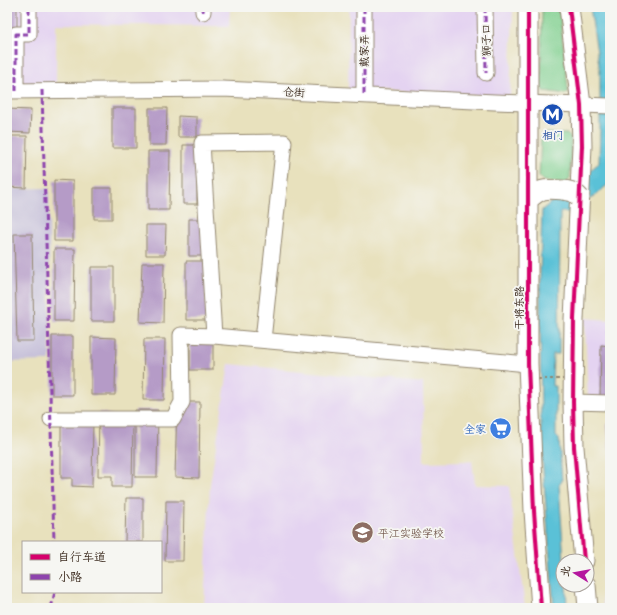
<svg xmlns="http://www.w3.org/2000/svg" width="617" height="615" font-family="Delius,'LXGW WenKai TC',sans-serif">
<style>
.built{fill:#e4d3f1}
.industrial{fill:#c6c0d9}
.green{fill:#81d090;stroke:#5e7d57}
.water{fill:#5ac1d7;stroke:#4a767a}
.building{fill:#b59bc7}
.lines{fill:none;stroke-linecap:round;stroke-linejoin:round}
.minor-casing{stroke:#92866e;stroke-width:17}
.major-casing{stroke:#92866e;stroke-width:21}
.minor{stroke:#fff;stroke-width:15}
.major{stroke:#fff;stroke-width:19}
.major-bridge-casing{stroke:#92866e;stroke-width:21;stroke-linecap:butt}
.path-bridge{stroke:#92866e;stroke-width:2;stroke-dasharray:3 3;stroke-linecap:butt}
.major-bridge{stroke:#fff;stroke-width:19}
.quiet{stroke:#8e44ad;stroke-width:3;stroke-dasharray:6 3;stroke-linecap:butt}
.cycleway-casing{stroke:#f6f6f2;stroke-width:6}
.cycleway{stroke:#d6006c;stroke-width:4}
.labels{text-anchor:middle;dominant-baseline:central;stroke-width:3.5;stroke-linejoin:round;paint-order:stroke}
.street-label{font-size:11px;fill:#3b2a1e;stroke:#f6f6f2}
.transit-label{font-size:11px;fill:#164399;stroke:#f6f6f2}
.shop-label{font-size:11px;fill:#366cbe;stroke:#f6f6f2;text-anchor:end}
.education-label{font-size:11px;fill:#785e54;stroke:#f6f6f2;text-anchor:start}
</style>
<rect width="100%" height="100%" fill="#f6f6f2"/>
<filter id="ink" filterUnits="userSpaceOnUse"><feTurbulence type="fractalNoise" baseFrequency=".025" numOctaves="2"/><feDisplacementMap in="SourceGraphic" scale="8" xChannelSelector="R" yChannelSelector="G"/><feConvolveMatrix kernelMatrix="1 2 1 2 8 2 1 2 1" color-interpolation-filters="sRGB"/></filter>
<filter id="wash" filterUnits="userSpaceOnUse"><feTurbulence type="fractalNoise" baseFrequency=".012" numOctaves="4" result="noise"/><feDisplacementMap in="SourceGraphic" scale="16" xChannelSelector="R" yChannelSelector="G"/><feGaussianBlur stdDeviation="0.9" result="paint"/><feColorMatrix in="noise" values="0 0 0 0 0 0 0 0 0 0 0 0 0 0 0 0 0 1.4 0 .05"/><feComposite in="paint" operator="in"/></filter>
<g filter="url(#wash)">
<rect width="100%" height="100%" fill="#e8e1bd"/>
<path class="built" d="M 7,7 L 230,7 L 229,26 L 56,24 L 56,85 L 7,85 Z
M 349,7 L 513,7 L 510,97 L 348,90 Z
M 585,318 L 610,320 L 610,401 L 588,399 Z
M 229,364 L 423,383 L 424,462 L 472,461 L 475,485 L 509,486 L 525,608 L 204,608 L 210,485 Z
M 602,577 L 610,577 L 610,608 L 603,608 Z"/>
<path class="industrial" d="M 49,188 L 50,361 L 7,362 L 7,189 Z"/>
<path class="green" d="M 542,7 L 559,7 L 568,89 L 567,93 L 565,94 L 544,91 L 541,87 Z
M 547,133 L 567,134 L 571,137 L 570,179 L 565,184 L 544,181 L 539,176 L 541,137 Z"/>
<path class="water" d="M 590,7 L 607,7 L 610,23 L 610,183 L 574,212 L 560,212 L 559,354 L 553,354 L 552,386 L 556,386 L 556,436 L 559,439 L 562,481 L 559,485 L 564,561 L 563,585 L 566,585 L 567,608 L 554,608 L 541,444 L 540,276 L 542,210 L 599,163 L 600,127 L 600,72 Z"/>
<g id="blocks">
<path class="building" d="M 7,7 L 17,7 L 17,28 L 7,28 Z
M 112,108 L 136,108 L 136,148 L 112,148 Z
M 149,108 L 167,108 L 166,145 L 149,145 Z
M 7,109 L 31,110 L 30,133 L 7,132 Z
M 178,116 L 197,117 L 197,137 L 178,137 Z
M 7,136 L 27,136 L 26,188 L 7,187 Z
M 183,145 L 197,145 L 197,204 L 183,204 Z
M 148,151 L 170,151 L 169,210 L 148,210 Z
M 54,180 L 73,181 L 73,241 L 54,241 Z
M 94,188 L 112,188 L 112,219 L 94,219 Z
M 608,205 L 610,205 L 610,255 L 608,256 Z
M 189,219 L 207,219 L 207,256 L 189,256 Z
M 146,225 L 166,225 L 165,255 L 146,255 Z
M 14,234 L 32,234 L 34,341 L 17,341 Z
M 54,249 L 75,249 L 74,321 L 54,321 Z
M 186,261 L 207,261 L 206,320 L 186,320 Z
M 142,263 L 164,263 L 163,323 L 140,322 Z
M 91,267 L 114,267 L 114,321 L 91,321 Z
M 608,330 L 610,330 L 610,343 L 608,343 Z
M 52,336 L 73,336 L 73,395 L 52,395 Z
M 91,337 L 116,338 L 115,395 L 91,395 Z
M 144,339 L 165,339 L 164,400 L 143,400 Z
M 190,340 L 213,340 L 213,370 L 190,370 Z
M 601,345 L 610,346 L 610,399 L 600,399 Z
M 177,402 L 200,402 L 199,478 L 175,477 Z
M 135,410 L 158,410 L 157,477 L 135,477 Z
M 61,412 L 93,419 L 92,487 L 72,486 L 72,478 L 61,478 Z
M 99,412 L 133,420 L 132,487 L 112,487 L 112,476 L 98,476 Z
M 607,424 L 610,424 L 610,450 L 609,450 Z
M 126,498 L 143,498 L 143,542 L 125,542 Z
M 166,501 L 184,501 L 183,561 L 165,561 Z"/>
</g>
</g>
<g filter="url(#ink)">
<use href="#blocks" fill-opacity="0" stroke="#92866e" stroke-width="1"/>
<g class="lines">
<defs>
<path id="minor" d="M 203,7 L 203,12
M 364,7 L 364,95
M 485,7 L 486,73
M 7,91 L 222,89 L 495,102 L 610,106
M 16,91 L 16,34 L 29,34 L 29,7
M 214,336 L 202,143 L 284,142 L 263,340
M 573,402 L 610,403
M 51,419 L 173,419 L 182,402 L 181,335 L 214,336 L 528,364"/>
<path id="major" d="M 528,7 L 528,364 L 534,511 L 541,608
M 569,7 L 581,105 L 582,146 L 574,319 L 573,402 L 574,447 L 584,561
M 528,200 C 543,187 544,189 563,190
M 586,585 L 588,608"/>
</defs>
<use href="#minor" class="minor-casing"/>
<use href="#major" class="major-casing"/>
<use href="#minor" class="minor"/>
<use href="#major" class="major"/>
<defs>
<path id="major-bridge" d="M 563,190 C 571,191 575,192 580,198"/>
</defs>
<use href="#major-bridge" class="major-bridge-casing"/>
<path class="path-bridge" d="M 538,379 L 563,379"/>
<use href="#major-bridge" class="major-bridge"/>
<path class="quiet" d="M 203,7 L 203,12
M 364,7 L 364,95
M 485,7 L 486,73
M 42,90 L 54,542
M 16,91 L 16,34 L 29,34 L 29,7
M 51,608 L 55,592"/>
<defs>
<path id="cycleway" d="M 528,7 L 528,364 L 534,511 L 541,608
M 569,7 L 581,105 L 582,146 L 574,319 L 573,402 L 574,447 L 584,561"/>
</defs>
<use href="#cycleway" class="cycleway-casing"/>
<use href="#cycleway" class="cycleway"/>
</g>
</g>
<defs>
<symbol id="metro-disc" viewBox="-11 -11 22 22"><circle r="9.5" fill="#1a4fb4" stroke="#f6f6f2"/><path d="M-5.5 5V-5H-3L0 0L3-5H5.5V5H3V-.5L0 4L-3-.5V5Z" fill="#fff"/></symbol>
<symbol id="supermarket-disc" viewBox="-11 -11 22 22"><circle r="9.5" fill="#3f7fe0" stroke="#f6f6f2"/><path d="M-6-5.5h2.5l.6 2H6L4.5 2H-2.5L-4.4-4H-6ZM-1.5 3.2a1.3 1.3 0 1 0 .1 0ZM3 3.2a1.3 1.3 0 1 0 .1 0Z" fill="#fff"/></symbol>
<symbol id="school-disc" viewBox="-11 -11 22 22"><circle r="9.5" fill="#8d6e63" stroke="#f6f6f2"/><path d="M0-5L7-2L0 1L-7-2ZM-4 1L0 2.5L4 1V4Q0 6-4 4Z" fill="#fff"/></symbol>
</defs>
<g fill-rule="evenodd">
<use href="#metro-disc" x="540" y="102" width="25" height="25"/>
<use href="#supermarket-disc" x="488" y="416" width="25" height="25"/>
<use href="#school-disc" x="350" y="520" width="25" height="25"/>
</g>
<g class="labels">
<g class="street-label">
<text transform="translate(486 40) rotate(-91)">狮子口</text>
<text transform="translate(364 51) rotate(-90)">戴家弄</text>
<text transform="translate(294 92) rotate(3)">仓街</text>
<text transform="translate(519 308) rotate(-90)">干将东路</text>
</g>
<g class="transit-label">
<text x="553" y="135">相门</text>
</g>
<g class="shop-label">
<text x="486" y="429">全家</text>
</g>
<g class="education-label">
<text x="378" y="533">平江实验学校</text>
</g>
</g>
<rect width="617" height="615" fill="none" stroke="#f6f6f2" stroke-width="24"/>
<rect x="22" y="541" width="140" height="52" fill="#f6f6f2" stroke="#aba49d"/>
<rect x="30" y="554" width="20" height="6" fill="#d6006c" stroke="#aba49d"/>
<text x="58" y="561" font-size="12" fill="#3b2a1e">自行车道</text>
<rect x="30" y="574" width="20" height="6" fill="#8e44ad" stroke="#aba49d"/>
<text x="58" y="581" font-size="12" fill="#3b2a1e">小路</text>
<g transform="translate(575 573) rotate(281)"><circle r="19" fill="#f6f6f2" stroke="#aba49d"/>
<path d="M0-3L7 15L0 10L-7 15Z" fill="#b5179e"/>
<text y="-6" font-size="11" font-weight="bold" text-anchor="middle" fill="#3b2a1e">北</text>
</g>
</svg>
